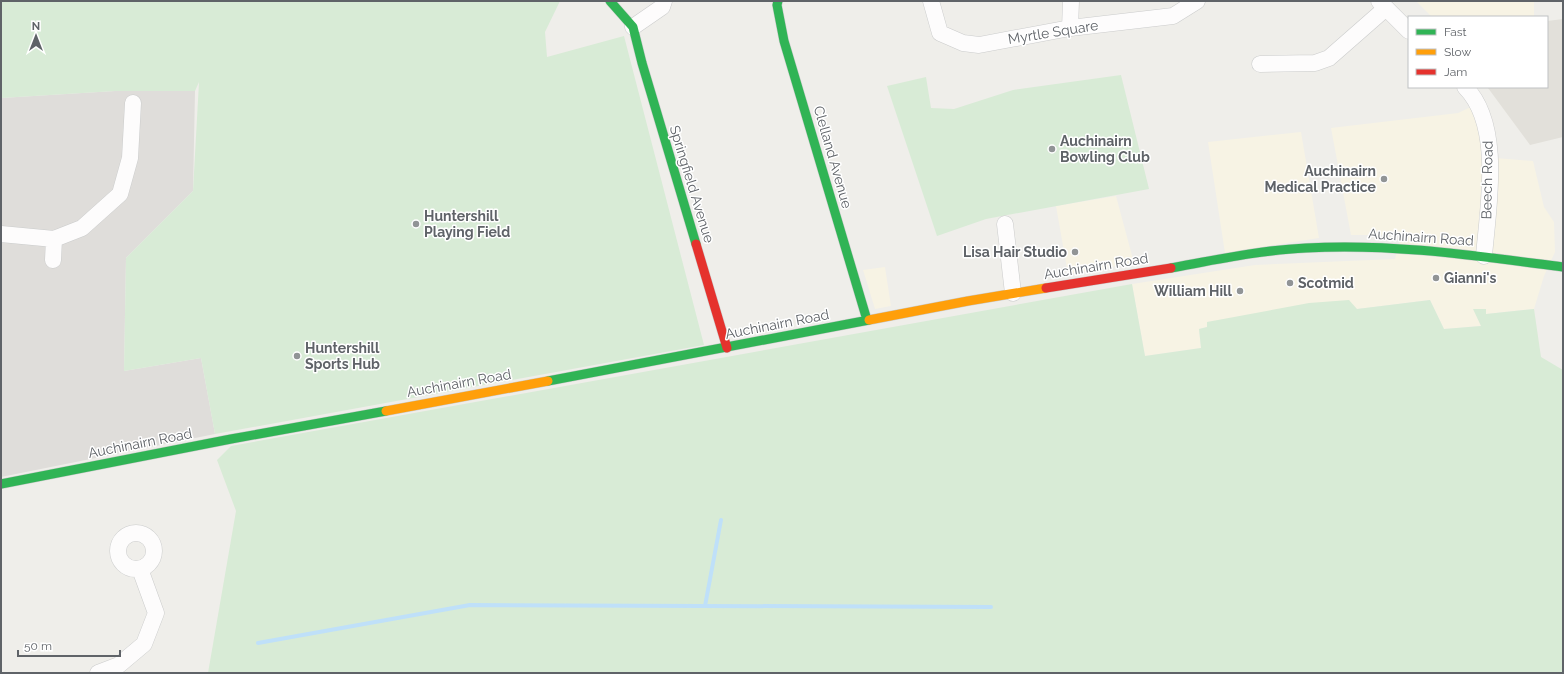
<svg xmlns="http://www.w3.org/2000/svg" width="1564" height="674" font-family="Raleway,sans-serif">
<style>
.commercial{fill:#f7f3e4}
.industrial{fill:#dfddda}
.education{fill:#e2e0da}
.green{fill:#d8ebd6}
.lines{fill:none;stroke-linecap:round;stroke-linejoin:round}
.stream{stroke:#bfe0f9;stroke-width:4}
.street-casing{stroke:#cbcccc;stroke-width:17}
.fast-casing{stroke:#cacacb;stroke-width:10}
.slow-casing{stroke:#cacacb;stroke-width:10}
.jam-casing{stroke:#cacacb;stroke-width:10}
.street{stroke:#fdfcfc;stroke-width:16}
.fast{stroke:#30b455;stroke-width:9}
.slow{stroke:#ff9f0a;stroke-width:9}
.jam{stroke:#e5322d;stroke-width:9}
.poi-dot{fill:#919496;stroke:#fff;stroke-width:1.5}
.labels{text-anchor:middle;dominant-baseline:central;stroke-width:3;stroke-linejoin:round;paint-order:stroke}
.street-label{font-size:14px;fill:#5f6368;stroke:#fff}
.poi-label{font-size:14px;font-weight:bold;fill:#5f6368;stroke:#fff;text-anchor:start}
</style>
<rect width="100%" height="100%" fill="#efeeea"/>
<path class="commercial" d="M 1416,1 L 1534,1 L 1534,17 L 1432,17 Z
M 1475,105 L 1483,157 L 1533,161 L 1544,207 L 1554,222 L 1555,252 L 1544,276 L 1534,309 L 1486,314 L 1474,309 L 1481,326 L 1444,329 L 1430,300 L 1357,309 L 1207,322 L 1207,327 L 1199,329 L 1201,348 L 1145,356 L 1132,284 L 1255,265 L 1395,259 L 1401,235 L 1351,235 L 1331,128 L 1458,113 Z
M 1301,132 L 1319,238 L 1225,253 L 1208,142 Z
M 1116,196 L 1134,263 L 1068,274 L 1056,206 Z
M 885,267 L 891,306 L 875,309 L 863,270 Z"/>
<path class="industrial" d="M 115,91 L 195,91 L 193,191 L 126,258 L 124,371 L 201,358 L 215,434 L 1,477 L 1,98 Z"/>
<path class="education" d="M 1563,19 L 1563,137 L 1530,145 L 1488,88 L 1547,87 L 1547,21 Z"/>
<path class="green" d="M 1,1 L 560,1 L 545,32 L 547,57 L 624,36 L 704,345 L 215,434 L 201,358 L 124,371 L 126,258 L 193,191 L 199,82 L 195,91 L 115,91 L 1,98 Z
M 1121,75 L 1149,189 L 986,219 L 937,236 L 887,86 L 926,77 L 931,108 L 954,109 L 1013,90 Z
M 1132,284 L 1145,356 L 1201,348 L 1199,329 L 1207,327 L 1207,322 L 1309,303 L 1349,300 L 1357,309 L 1430,300 L 1444,329 L 1481,326 L 1473,309 L 1486,309 L 1486,314 L 1534,309 L 1541,357 L 1563,370 L 1563,673 L 208,673 L 236,511 L 217,460 L 231,446 Z"/>
<g class="lines">
<path class="stream" d="M 705,606 L 721,520
M 258,643 L 470,605 L 991,607"/>
<defs>
<path id="street" d="M 931,1 L 940,33 L 963,43 L 979,45 L 1070,28 L 1173,16 L 1197,1
M 1379,1 L 1409,31
M 633,27 L 662,7 L 664,1
M 1070,28 L 1071,1
M 1260,64 L 1315,63 L 1329,58 L 1386,8
M 1465,87 C 1503,125 1488,207 1484,256
M 1005,224 L 1013,293
M 1,234 L 54,239 L 82,228 L 120,194 L 130,158 L 133,103
M 53,260 L 54,239
M118 551a18 18 0 1 1 36 0a18 18 0 1 1-36 0Z
M 98,673 L 119,665 L 144,644 L 156,613 L 140,569"/>
<path id="fast" d="M 610,1 L 633,27 L 642,63 L 696,244
M 778,1 L 777,5 L 784,41 L 867,320
M 1171,268 C 1215,260 1261,250 1306,248 C 1392,243 1477,256 1563,267
M 548,381 L 869,320
M 1,484 L 231,439 L 386,411"/>
<path id="slow" d="M 869,320 L 968,301 L 1046,288
M 386,411 L 548,381"/>
<path id="jam" d="M 696,244 L 727,348
M 1046,288 L 1171,268"/>
</defs>
<use href="#street" class="street-casing"/>
<use href="#fast" class="fast-casing"/>
<use href="#slow" class="slow-casing"/>
<use href="#jam" class="jam-casing"/>
<use href="#street" class="street"/>
<use href="#fast" class="fast"/>
<use href="#slow" class="slow"/>
<use href="#jam" class="jam"/>
</g>
<g class="poi-dot">
<circle cx="1052" cy="149" r="4"/>
<circle cx="1384" cy="179" r="4"/>
<circle cx="416" cy="224" r="4"/>
<circle cx="1075" cy="252" r="4"/>
<circle cx="1436" cy="278" r="4"/>
<circle cx="1290" cy="283" r="4"/>
<circle cx="1240" cy="291" r="4"/>
<circle cx="297" cy="356" r="4"/>
</g>
<g class="labels">
<g class="street-label">
<text transform="translate(1053 32) rotate(-9)">Myrtle Square</text>
<text transform="translate(833 157) rotate(74)">Clelland Avenue</text>
<text transform="translate(1487 180) rotate(-89)">Beech Road</text>
<text transform="translate(692 184) rotate(73)">Springfield Avenue</text>
<text transform="translate(1421 237) rotate(4)">Auchinairn Road</text>
<text transform="translate(1096 266) rotate(-9)">Auchinairn Road</text>
<text transform="translate(777 324) rotate(-11)">Auchinairn Road</text>
<text transform="translate(459 383) rotate(-10)">Auchinairn Road</text>
<text transform="translate(140 443) rotate(-11)">Auchinairn Road</text>
</g>
<g class="poi-label">
<text x="1060" y="141">Auchinairn<tspan x="1060" dy="16">Bowling Club</tspan></text>
<text x="1376" y="171" text-anchor="end">Auchinairn<tspan x="1376" dy="16">Medical Practice</tspan></text>
<text x="424" y="216">Huntershill<tspan x="424" dy="16">Playing Field</tspan></text>
<text x="1067" y="252" text-anchor="end">Lisa Hair Studio</text>
<text x="1444" y="278">Gianni's</text>
<text x="1298" y="283">Scotmid</text>
<text x="1232" y="291" text-anchor="end">William Hill</text>
<text x="305" y="348">Huntershill<tspan x="305" dy="16">Sports Hub</tspan></text>
</g>
</g>
<rect width="1564" height="674" fill="none" stroke="#5f6368" stroke-width="4"/>
<rect x="1408" y="16" width="140" height="72" fill="#ffffff" stroke="#bfc1c3"/>
<rect x="1416" y="29" width="20" height="6" fill="#30b455" stroke="#bfc1c3"/>
<text x="1444" y="36" font-size="12" fill="#5f6368">Fast</text>
<rect x="1416" y="49" width="20" height="6" fill="#ff9f0a" stroke="#bfc1c3"/>
<text x="1444" y="56" font-size="12" fill="#5f6368">Slow</text>
<rect x="1416" y="69" width="20" height="6" fill="#e5322d" stroke="#bfc1c3"/>
<text x="1444" y="76" font-size="12" fill="#5f6368">Jam</text>
<g transform="translate(36 36)" stroke="#ffffff" stroke-width="3" paint-order="stroke">
<path d="M0-3L7 15L0 10L-7 15Z" fill="#5f6368"/>
<text y="-6" font-size="11" font-weight="bold" text-anchor="middle" fill="#5f6368">N</text>
</g>
<path d="M18 650v6h102v-6" fill="none" stroke="#5f6368" stroke-width="2"/>
<text x="24" y="650" font-size="12" fill="#5f6368" stroke="#ffffff" stroke-width="3" paint-order="stroke">50 m</text>
</svg>
